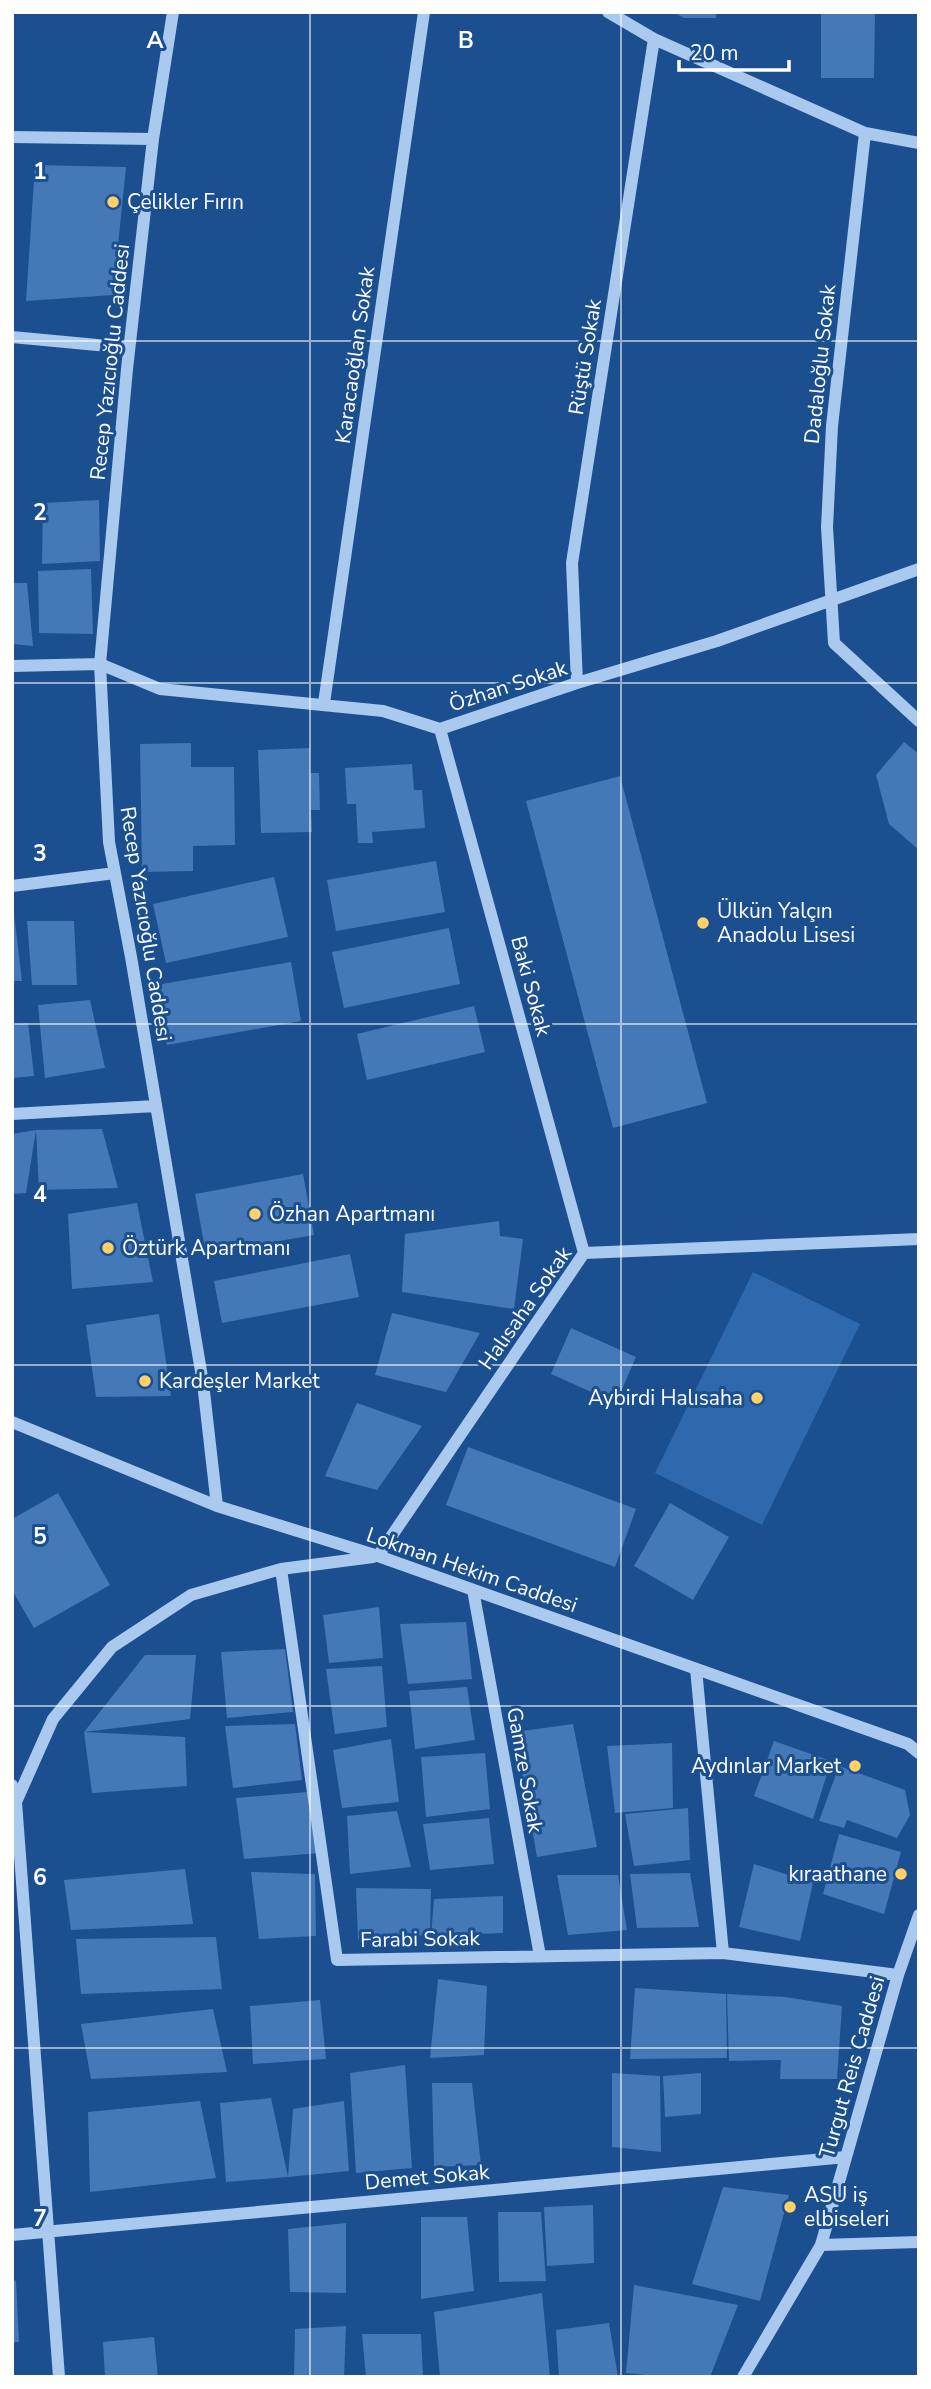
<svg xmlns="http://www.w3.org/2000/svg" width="931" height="2389" font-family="'Nunito Sans',sans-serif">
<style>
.green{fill:#2e69ad}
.building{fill:#4478b7}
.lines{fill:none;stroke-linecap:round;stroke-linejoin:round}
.minor{stroke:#a9c9ee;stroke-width:12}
.grid{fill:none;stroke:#fff;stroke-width:2;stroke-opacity:0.55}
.poi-dot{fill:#ffd166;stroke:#1b4f8f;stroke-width:2.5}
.labels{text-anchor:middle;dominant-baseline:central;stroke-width:6;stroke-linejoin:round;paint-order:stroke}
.poi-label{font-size:21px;fill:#fff;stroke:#1b4f8f;text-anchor:start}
.street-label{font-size:21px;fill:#fff;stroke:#1b4f8f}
.grid-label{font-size:23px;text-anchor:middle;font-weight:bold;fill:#fff;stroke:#1b4f8f;stroke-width:6;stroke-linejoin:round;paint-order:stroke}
</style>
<rect width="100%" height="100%" fill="#1b4f8f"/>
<path class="green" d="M 753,1272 L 860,1324 L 762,1525 L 655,1473 Z"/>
<path class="building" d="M 673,12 L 716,12 L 716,18 L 684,18 Z
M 821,12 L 875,12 L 874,78 L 821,78 Z
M 35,165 L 126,167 L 113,295 L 26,301 Z
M 99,500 L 100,561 L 42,564 L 43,503 Z
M 91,569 L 93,634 L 39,633 L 38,571 Z
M 12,583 L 27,583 L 33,646 L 12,644 Z
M 904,742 L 919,754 L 919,850 L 889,824 L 876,775 Z
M 191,743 L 191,767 L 234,767 L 235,845 L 193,846 L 193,871 L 142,872 L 140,744 Z
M 310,748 L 310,773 L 319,773 L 320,810 L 311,810 L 312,832 L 261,833 L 258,750 Z
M 412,764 L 414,790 L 422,790 L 425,828 L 372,832 L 373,843 L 358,843 L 356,804 L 347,804 L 345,768 Z
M 620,776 L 707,1103 L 613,1128 L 526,801 Z
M 436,861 L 445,912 L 336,931 L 327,880 Z
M 274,877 L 288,937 L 166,963 L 153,904 Z
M 12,914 L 14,914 L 22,981 L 12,981 Z
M 27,921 L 74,921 L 77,985 L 32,985 Z
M 449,928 L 460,984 L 344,1008 L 332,952 Z
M 291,962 L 301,1021 L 167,1045 L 156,985 Z
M 90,1000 L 105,1068 L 45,1078 L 38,1005 Z
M 474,1006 L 485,1052 L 367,1080 L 357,1034 Z
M 28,1023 L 34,1076 L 12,1078 L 12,1025 Z
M 102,1129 L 118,1188 L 39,1190 L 36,1130 Z
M 36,1130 L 26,1193 L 12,1194 L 12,1134 Z
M 303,1174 L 314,1235 L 206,1254 L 195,1194 Z
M 137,1203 L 153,1282 L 72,1289 L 68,1214 Z
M 499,1221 L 500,1236 L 523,1239 L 514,1309 L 402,1292 L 405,1234 Z
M 350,1254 L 359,1297 L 222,1323 L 214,1281 Z
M 392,1313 L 480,1333 L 446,1392 L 375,1375 Z
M 159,1314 L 171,1396 L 96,1397 L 86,1325 Z
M 571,1328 L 636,1357 L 616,1403 L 551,1374 Z
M 357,1403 L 422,1426 L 377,1490 L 325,1476 Z
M 468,1447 L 636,1509 L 615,1567 L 446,1505 Z
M 58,1493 L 110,1585 L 34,1628 L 12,1590 L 12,1519 Z
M 670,1503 L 729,1537 L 693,1600 L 634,1566 Z
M 379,1607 L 383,1658 L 329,1663 L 323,1615 Z
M 466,1622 L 472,1679 L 408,1684 L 400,1624 Z
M 285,1649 L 293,1712 L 227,1718 L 221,1652 Z
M 145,1655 L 196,1655 L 190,1719 L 84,1732 Z
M 382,1666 L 387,1727 L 335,1734 L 326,1669 Z
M 467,1687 L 475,1740 L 415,1749 L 409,1691 Z
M 295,1724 L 302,1780 L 233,1788 L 225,1726 Z
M 573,1724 L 597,1847 L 537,1857 L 515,1732 Z
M 84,1732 L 185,1737 L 187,1786 L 92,1793 Z
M 391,1739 L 399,1802 L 342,1808 L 333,1750 Z
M 774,1741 L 831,1761 L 813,1819 L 754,1796 Z
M 672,1743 L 673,1808 L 615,1813 L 607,1746 Z
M 485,1753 L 490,1809 L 426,1817 L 421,1757 Z
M 839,1766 L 905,1790 L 910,1815 L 897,1838 L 847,1820 L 844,1828 L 819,1821 Z
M 308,1792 L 321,1853 L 244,1859 L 236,1798 Z
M 688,1808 L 690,1860 L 634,1866 L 625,1814 Z
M 397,1811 L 411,1867 L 350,1874 L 347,1816 Z
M 489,1818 L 494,1864 L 430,1870 L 423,1824 Z
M 839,1834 L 901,1852 L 884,1914 L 823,1894 Z
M 754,1864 L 813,1883 L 800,1941 L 739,1927 Z
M 185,1869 L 193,1924 L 71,1930 L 64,1880 Z
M 251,1872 L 315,1874 L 316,1936 L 259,1939 Z
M 690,1873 L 699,1927 L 637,1928 L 630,1874 Z
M 557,1875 L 618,1875 L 627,1930 L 568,1935 Z
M 356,1888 L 431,1889 L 430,1935 L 358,1939 Z
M 503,1896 L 503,1933 L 431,1936 L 434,1899 Z
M 216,1937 L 222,1989 L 81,1994 L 76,1939 Z
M 438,1979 L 487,1986 L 484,2055 L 430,2058 Z
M 635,1988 L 726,1994 L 727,2058 L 630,2059 Z
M 727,1994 L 785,1997 L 842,2006 L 837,2079 L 780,2079 L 781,2060 L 729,2061 Z
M 320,2000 L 326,2059 L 253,2064 L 250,2006 Z
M 213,2009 L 227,2072 L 91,2079 L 81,2024 Z
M 405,2065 L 412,2168 L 356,2173 L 350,2073 Z
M 612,2073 L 660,2076 L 661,2152 L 612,2147 Z
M 701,2073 L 701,2114 L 665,2117 L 663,2076 Z
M 432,2083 L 472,2083 L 481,2165 L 434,2167 Z
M 271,2098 L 288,2177 L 226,2182 L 220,2103 Z
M 200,2101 L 216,2178 L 90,2192 L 88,2112 Z
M 344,2101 L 349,2171 L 288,2177 L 293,2109 Z
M 723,2187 L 789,2195 L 760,2301 L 692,2284 Z
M 593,2205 L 594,2263 L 547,2266 L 544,2207 Z
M 498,2212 L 541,2212 L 546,2281 L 499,2282 Z
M 421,2217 L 467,2217 L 474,2291 L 421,2299 Z
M 346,2223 L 346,2293 L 290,2292 L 288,2229 Z
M 12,2280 L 16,2281 L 19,2342 L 12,2342 Z
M 634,2285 L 738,2305 L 710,2377 L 664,2377 L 626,2373 Z
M 542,2293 L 550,2377 L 440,2377 L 434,2312 Z
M 609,2323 L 618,2377 L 559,2377 L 556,2330 Z
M 346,2326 L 344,2377 L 294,2377 L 295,2329 Z
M 362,2334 L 421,2334 L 423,2377 L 366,2377 Z
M 154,2337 L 158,2377 L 105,2377 L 103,2342 Z"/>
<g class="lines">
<path class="minor" d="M 173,12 L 153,139 L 127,369 L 100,664 L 109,842 L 131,957 L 203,1383 L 217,1506
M 608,12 L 654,39 L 865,133 L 919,143
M 865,133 L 832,426 L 827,527 L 834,643 L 919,721
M 12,137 L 153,139
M 12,337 L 129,348
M 12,666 L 100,664 L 160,689 L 383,711 L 440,729 L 577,683 L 717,641 L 919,569
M 577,683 L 572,563 L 654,39
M 324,703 L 424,12
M 440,729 L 584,1253
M 12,886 L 115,873
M 12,1114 L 156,1106
M 12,1422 L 217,1506 L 378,1556 L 908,1744 L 919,1753
M 378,1556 L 584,1253 L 919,1239
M 281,1569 L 337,1960 L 723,1953 L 898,1975
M 473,1590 L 540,1956
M 696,1669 L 723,1953
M 12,1785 L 16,1802 L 59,2377
M 16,1802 L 53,1719 L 112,1647 L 191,1595 L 281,1569 L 373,1557
M 12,2235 L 846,2157
M 821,2245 L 919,2242
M 743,2377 L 821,2245 L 898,1975 L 919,1915"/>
</g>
<path class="grid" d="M 310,12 L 310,2377M 621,12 L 621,2377M 12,341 L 919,341M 12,683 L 919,683M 12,1024 L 919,1024M 12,1365 L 919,1365M 12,1706 L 919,1706M 12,2048 L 919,2048"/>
<g class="poi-dot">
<circle cx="113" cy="202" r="7"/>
<circle cx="703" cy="923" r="7"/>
<circle cx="255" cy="1214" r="7"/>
<circle cx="108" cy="1248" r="7"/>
<circle cx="145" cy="1381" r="7"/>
<circle cx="757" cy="1398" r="7"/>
<circle cx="855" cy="1766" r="7"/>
<circle cx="901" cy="1874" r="7"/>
<circle cx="790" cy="2207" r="7"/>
</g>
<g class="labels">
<g class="poi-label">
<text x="127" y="202">Çelikler Fırın</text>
<text x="717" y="911">Ülkün Yalçın<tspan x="717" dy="24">Anadolu Lisesi</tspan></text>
<text x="269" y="1214">Özhan Apartmanı</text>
<text x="122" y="1248">Öztürk Apartmanı</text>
<text x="159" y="1381">Kardeşler Market</text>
<text x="743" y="1398" text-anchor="end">Aybirdi Halısaha</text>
<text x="841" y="1766" text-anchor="end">Aydınlar Market</text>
<text x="887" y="1874" text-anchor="end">kıraathane</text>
<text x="804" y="2195">ASU iş<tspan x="804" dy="24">elbiseleri</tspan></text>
</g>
<g class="street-label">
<text transform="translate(355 355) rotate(-82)">Karacaoğlan Sokak</text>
<text transform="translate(585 357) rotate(-81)">Rüştü Sokak</text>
<text transform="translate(110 362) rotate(-84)">Recep Yazıcıoğlu Caddesi</text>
<text transform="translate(820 364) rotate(-84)">Dadaloğlu Sokak</text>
<text transform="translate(508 686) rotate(-18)">Özhan Sokak</text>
<text transform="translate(146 924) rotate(81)">Recep Yazıcıoğlu Caddesi</text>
<text transform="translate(531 986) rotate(75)">Baki Sokak</text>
<text transform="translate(525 1308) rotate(-55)">Halısaha Sokak</text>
<text transform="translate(472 1570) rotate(19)">Lokman Hekim Caddesi</text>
<text transform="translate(525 1770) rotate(80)">Gamze Sokak</text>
<text transform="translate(420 1939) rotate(-1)">Farabi Sokak</text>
<text transform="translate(852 2067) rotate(-74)">Turgut Reis Caddesi</text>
<text transform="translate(427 2177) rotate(-5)">Demet Sokak</text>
</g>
</g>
<g class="grid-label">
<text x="155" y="48">A</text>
<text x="466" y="48">B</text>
<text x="40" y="179">1</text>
<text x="40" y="520">2</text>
<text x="40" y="861">3</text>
<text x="40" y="1202">4</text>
<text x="40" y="1544">5</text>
<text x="40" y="1885">6</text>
<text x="40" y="2226">7</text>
</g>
<rect width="931" height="2389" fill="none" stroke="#ffffff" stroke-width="28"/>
<path d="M679 60v10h110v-10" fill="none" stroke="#ffffff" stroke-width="3.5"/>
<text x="690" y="60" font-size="21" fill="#ffffff" stroke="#1b4f8f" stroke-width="5" paint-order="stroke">20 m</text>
</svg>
